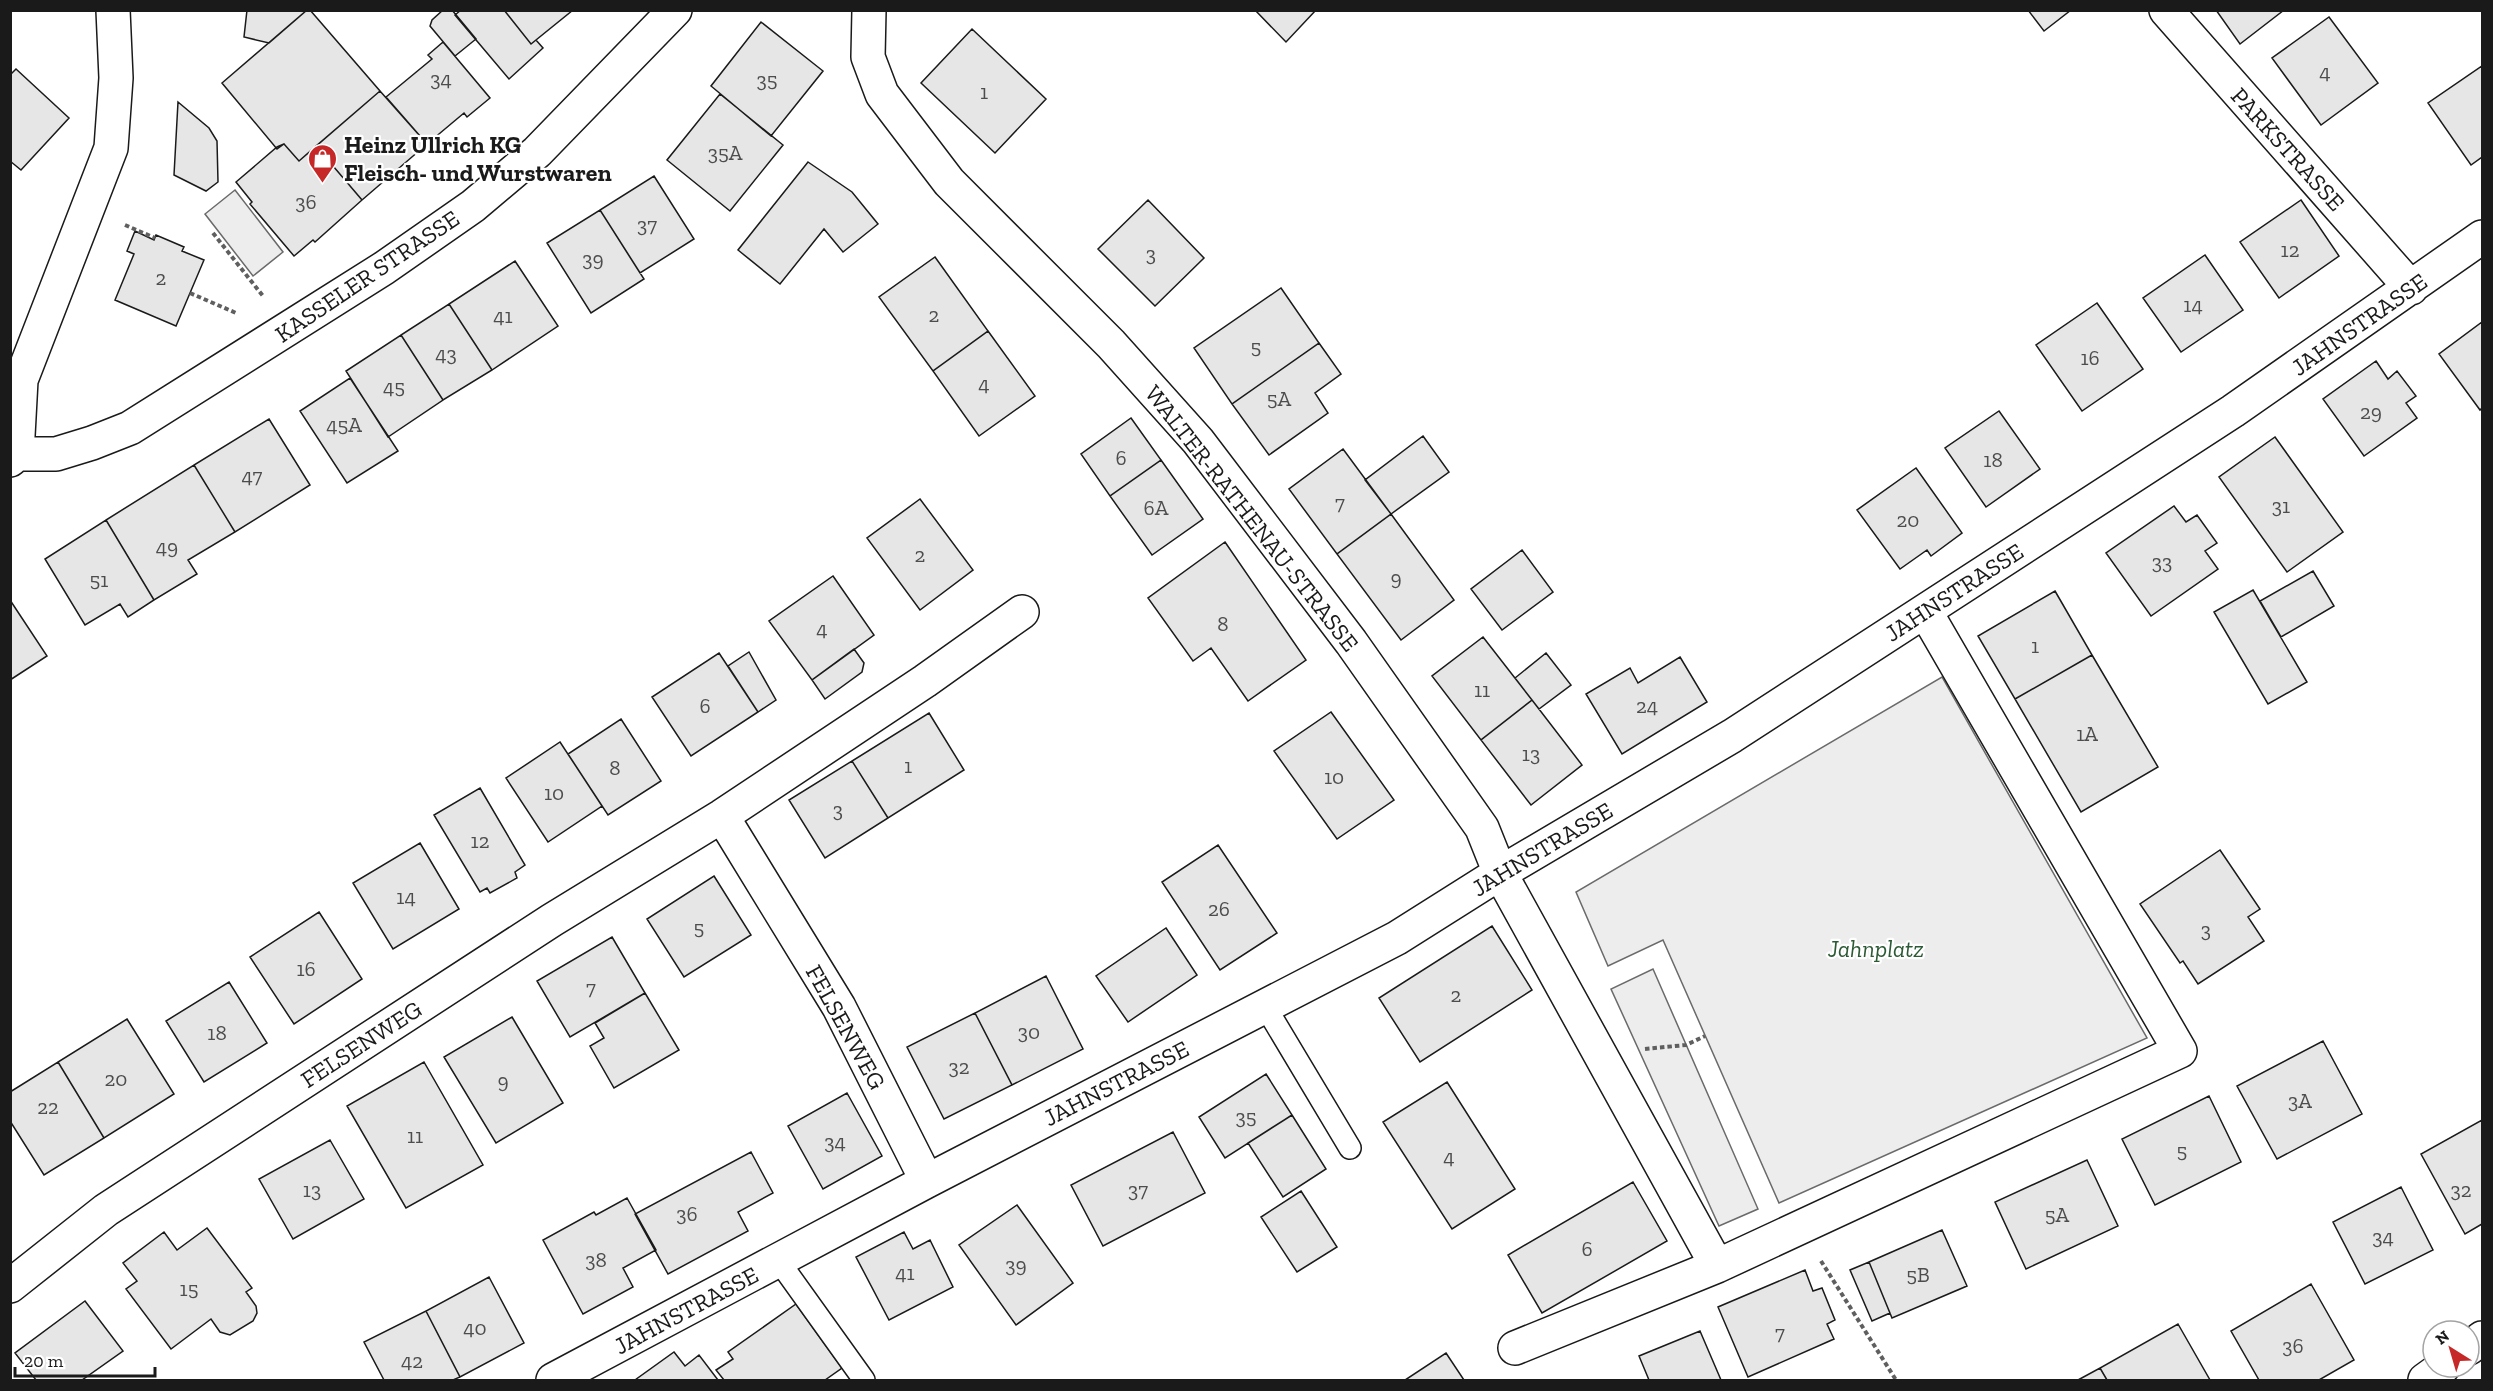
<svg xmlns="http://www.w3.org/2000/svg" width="2493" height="1391" font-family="'Zilla Slab',serif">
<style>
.built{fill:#ededed;stroke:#6a6a6a;stroke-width:1.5}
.building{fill:#e6e6e6;stroke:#1a1a1a;stroke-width:1.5}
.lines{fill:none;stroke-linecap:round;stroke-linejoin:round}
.service-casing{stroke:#1a1a1a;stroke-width:24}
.minor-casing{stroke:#1a1a1a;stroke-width:36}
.secondary-casing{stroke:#1a1a1a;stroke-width:36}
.path{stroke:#5f5f5f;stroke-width:4;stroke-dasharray:4.5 3;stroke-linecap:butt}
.service{stroke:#fff;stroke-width:21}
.minor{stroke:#fff;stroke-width:33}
.secondary{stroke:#fff;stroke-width:33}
.labels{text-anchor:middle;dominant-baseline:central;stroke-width:4.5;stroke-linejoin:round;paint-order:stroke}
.number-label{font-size:21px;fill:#4d4d4d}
.poi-label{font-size:24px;font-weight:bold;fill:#1a1a1a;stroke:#fff;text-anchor:start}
.street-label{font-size:24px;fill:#1a1a1a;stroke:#fff}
.park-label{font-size:24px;font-style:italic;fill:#2b5a34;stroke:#fff}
</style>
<rect width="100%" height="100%" fill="#fff"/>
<path class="built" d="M 235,190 L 283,252 L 253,276 L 205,214 Z
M 1942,677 L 2147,1038 L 1779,1203 L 1663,940 L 1608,966 L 1576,892 Z
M 1653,969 L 1758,1209 L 1719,1226 L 1611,989 Z"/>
<path class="building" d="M 247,10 L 307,10 L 269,43 L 244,37 Z
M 307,10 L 310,10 L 380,91 L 299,161 L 284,144 L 277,149 L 222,83 Z
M 443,10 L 452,10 L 476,39 L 455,56 L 430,26 L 432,20 Z
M 461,10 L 504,10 L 531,44 L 536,40 L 543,48 L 509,79 L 455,15 Z
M 504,10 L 573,10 L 531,44 Z
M 1255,10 L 1316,10 L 1286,42 Z
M 2028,10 L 2071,10 L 2044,31 Z
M 2216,10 L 2284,10 L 2240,44 Z
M 2329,17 L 2378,83 L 2321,125 L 2272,58 Z
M 761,22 L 823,71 L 771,136 L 711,86 Z
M 972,29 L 1046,99 L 995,153 L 921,83 Z
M 443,42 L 490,98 L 467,117 L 464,113 L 427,144 L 386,97 L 432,59 L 428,55 Z
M 2482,66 L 2482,157 L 2471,165 L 2428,103 Z
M 16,69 L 69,118 L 21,170 L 10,161 L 10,75 Z
M 380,91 L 427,144 L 362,200 L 316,146 Z
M 720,94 L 783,145 L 730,211 L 667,160 Z
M 178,102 L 209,128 L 217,141 L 218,182 L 206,191 L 174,175 Z
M 284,144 L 299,161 L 316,146 L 362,200 L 315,242 L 313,240 L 294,256 L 250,204 L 252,202 L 236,182 L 277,147 Z
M 808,162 L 852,192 L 878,224 L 843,252 L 824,229 L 780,284 L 738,250 Z
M 654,176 L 694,239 L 640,273 L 600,210 Z
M 1148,200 L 1204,258 L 1155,306 L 1098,249 Z
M 2301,200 L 2339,256 L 2279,298 L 2240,242 Z
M 600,210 L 644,279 L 591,313 L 547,243 Z
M 135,231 L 154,240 L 156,235 L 184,247 L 182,251 L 204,260 L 176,326 L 115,300 L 134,254 L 127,251 Z
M 2205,255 L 2243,310 L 2181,352 L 2143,298 Z
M 935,257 L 988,331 L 933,371 L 879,297 Z
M 515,261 L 558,326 L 492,370 L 449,304 Z
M 1281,288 L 1319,343 L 1232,404 L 1194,348 Z
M 2097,303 L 2143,369 L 2082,411 L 2036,345 Z
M 449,304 L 492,370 L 443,400 L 401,335 Z
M 2482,322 L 2482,408 L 2480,410 L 2439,354 Z
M 988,331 L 1035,396 L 979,436 L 933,371 Z
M 401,335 L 443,400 L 388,437 L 346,371 Z
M 1319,343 L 1341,374 L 1315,393 L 1328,413 L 1269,455 L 1232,404 Z
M 2376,361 L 2388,379 L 2397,371 L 2416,396 L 2406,403 L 2417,418 L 2364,456 L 2323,399 Z
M 350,378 L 398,451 L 347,483 L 300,411 Z
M 1999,411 L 2040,469 L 1986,507 L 1945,448 Z
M 1131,418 L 1161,460 L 1110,496 L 1081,454 Z
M 269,419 L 310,485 L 235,532 L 194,465 Z
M 1423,436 L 1449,472 L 1391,514 L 1365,480 Z
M 2275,437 L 2343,532 L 2287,572 L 2219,477 Z
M 1343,449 L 1391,514 L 1337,554 L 1289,489 Z
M 1161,460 L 1203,519 L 1152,555 L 1110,496 Z
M 194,465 L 235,532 L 188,560 L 197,574 L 154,600 L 106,520 Z
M 1916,468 L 1962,533 L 1931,556 L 1927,550 L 1900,569 L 1857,510 Z
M 920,499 L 973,570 L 920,610 L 867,538 Z
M 2174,506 L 2186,522 L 2197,515 L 2217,543 L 2205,551 L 2218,569 L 2151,616 L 2106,553 Z
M 1391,514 L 1454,600 L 1401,640 L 1337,554 Z
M 106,520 L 154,600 L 128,617 L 120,604 L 85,625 L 45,559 Z
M 1225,542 L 1306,660 L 1248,701 L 1211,648 L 1193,661 L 1148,598 Z
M 1522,550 L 1553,592 L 1502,630 L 1471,589 Z
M 2313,571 L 2334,606 L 2281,637 L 2260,601 Z
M 833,576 L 874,635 L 812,680 L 769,621 Z
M 2253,590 L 2307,682 L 2268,704 L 2214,612 Z
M 2055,591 L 2092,655 L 2015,699 L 1978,636 Z
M 10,600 L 47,656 L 10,680 Z
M 1483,637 L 1532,700 L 1481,740 L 1432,676 Z
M 854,649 L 864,663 L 862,672 L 825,699 L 812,680 Z
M 749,652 L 776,700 L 758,712 L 728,666 Z
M 719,653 L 758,712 L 691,756 L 652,697 Z
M 1546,653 L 1571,685 L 1539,709 L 1515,678 Z
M 2092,655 L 2158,767 L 2081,812 L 2015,699 Z
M 1680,657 L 1707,702 L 1622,754 L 1586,694 L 1630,668 L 1638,683 Z
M 1532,700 L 1582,765 L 1531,805 L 1481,740 Z
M 1331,712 L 1394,800 L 1337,839 L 1274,751 Z
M 929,713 L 964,770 L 888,818 L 852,761 Z
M 621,719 L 661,781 L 608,815 L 568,754 Z
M 560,742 L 602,806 L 548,842 L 506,778 Z
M 852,761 L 888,818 L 825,858 L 789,800 Z
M 480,788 L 525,865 L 515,872 L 517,878 L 490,893 L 487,888 L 480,892 L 434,815 Z
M 420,843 L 459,909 L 393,949 L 353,883 Z
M 1218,845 L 1277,933 L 1220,970 L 1162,882 Z
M 2220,850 L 2260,909 L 2248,917 L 2264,941 L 2198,984 L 2183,961 L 2180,963 L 2140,904 Z
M 714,876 L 751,935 L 684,977 L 647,919 Z
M 319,912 L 362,979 L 294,1024 L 250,957 Z
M 1492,926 L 1532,990 L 1420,1062 L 1379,998 Z
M 1166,928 L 1197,975 L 1128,1022 L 1096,976 Z
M 612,937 L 645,993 L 570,1037 L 537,981 Z
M 1046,976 L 1083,1049 L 1012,1085 L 975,1013 Z
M 229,982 L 267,1043 L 204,1082 L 166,1021 Z
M 645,993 L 679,1050 L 614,1088 L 590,1046 L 604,1038 L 595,1023 Z
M 975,1013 L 1012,1085 L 944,1119 L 907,1047 Z
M 512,1017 L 563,1103 L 496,1143 L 444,1057 Z
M 127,1019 L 174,1094 L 104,1138 L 58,1062 Z
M 2323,1041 L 2362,1114 L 2277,1159 L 2237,1086 Z
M 58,1062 L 104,1138 L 44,1175 L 10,1121 L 10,1092 Z
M 424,1062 L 483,1165 L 406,1208 L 347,1106 Z
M 1266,1074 L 1292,1115 L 1225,1158 L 1199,1117 Z
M 1447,1082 L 1515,1189 L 1452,1229 L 1383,1122 Z
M 847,1093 L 882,1156 L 823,1189 L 788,1126 Z
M 2209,1096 L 2241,1162 L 2155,1205 L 2122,1139 Z
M 1292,1115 L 1326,1169 L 1283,1197 L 1248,1143 Z
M 2482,1120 L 2482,1224 L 2465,1234 L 2421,1154 Z
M 1173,1132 L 1205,1193 L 1103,1246 L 1071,1185 Z
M 330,1140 L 364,1199 L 293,1239 L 259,1179 Z
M 751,1152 L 773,1193 L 738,1212 L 748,1231 L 668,1274 L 635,1214 Z
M 2087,1160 L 2118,1226 L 2026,1269 L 1995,1202 Z
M 1633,1182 L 1667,1241 L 1542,1313 L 1508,1255 Z
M 2401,1187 L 2433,1250 L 2365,1284 L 2333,1222 Z
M 1301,1191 L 1337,1247 L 1297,1272 L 1261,1217 Z
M 627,1198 L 656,1250 L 623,1268 L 633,1287 L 583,1314 L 543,1240 L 594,1212 L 596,1215 Z
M 1017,1205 L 1073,1283 L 1016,1325 L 959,1245 Z
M 207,1228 L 252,1288 L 246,1292 L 256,1306 L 257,1313 L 253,1321 L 230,1335 L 220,1332 L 211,1319 L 171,1349 L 126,1289 L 137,1281 L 123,1263 L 164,1232 L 177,1250 Z
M 1942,1230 L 1967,1286 L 1892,1318 L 1869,1262 Z
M 904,1232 L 913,1249 L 930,1240 L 953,1287 L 889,1320 L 856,1257 Z
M 1869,1262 L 1890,1313 L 1872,1321 L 1850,1270 Z
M 1805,1270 L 1813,1291 L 1822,1288 L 1835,1320 L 1827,1324 L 1834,1339 L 1748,1377 L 1718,1307 Z
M 489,1277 L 524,1343 L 460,1377 L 426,1311 Z
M 2311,1284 L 2354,1360 L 2319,1380 L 2259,1380 L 2231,1331 Z
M 85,1301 L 123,1351 L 82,1380 L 36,1380 L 15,1353 Z
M 796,1304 L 842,1368 L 825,1380 L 724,1380 L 716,1370 L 733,1359 L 728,1352 Z
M 426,1311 L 460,1377 L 453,1380 L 384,1380 L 364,1342 Z
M 2178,1324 L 2210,1380 L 2107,1380 L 2100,1368 Z
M 1700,1331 L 1721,1380 L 1649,1380 L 1639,1356 Z
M 674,1352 L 685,1366 L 699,1355 L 718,1380 L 635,1380 Z
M 1446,1353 L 1464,1380 L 1405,1380 Z
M 2100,1368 L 2107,1380 L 2078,1380 Z"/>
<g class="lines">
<defs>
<path id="service" d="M 1265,1006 L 1350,1148
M 778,1260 L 864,1380"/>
<path id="minor" d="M 869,10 L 868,57 L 882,94 L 949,182 L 1111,344 L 1198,441 L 1351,642 L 1482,828 L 1500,873 L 1717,1266 L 2180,1051 L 1925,611
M 2166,10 L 2411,288
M 722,816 L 839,1007 L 927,1181
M 10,1286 L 106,1210 L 552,920 L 722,816 L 925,681 L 1022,612
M 1515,1348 L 1717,1266
M 2469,1348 L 2482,1338
M 553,1380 L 927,1181 L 1397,938 L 1500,873 L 1732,736 L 2233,411 L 2482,237
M 2425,1380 L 2443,1367"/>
<path id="secondary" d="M 17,454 L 21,380 L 111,148 L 116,78 L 113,10
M 10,460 L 17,454 L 56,454 L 92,443 L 130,428 L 384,268 L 473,206 L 537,152 L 675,10"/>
</defs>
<use href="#service" class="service-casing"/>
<use href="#minor" class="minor-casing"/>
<use href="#secondary" class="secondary-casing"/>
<path class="path" d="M 125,225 L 155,238
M 213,233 L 263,296
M 190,293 L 236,313
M 1645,1049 L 1686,1045 L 1705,1036
M 1821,1261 L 1896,1380"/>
<use href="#service" class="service"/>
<use href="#minor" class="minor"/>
<use href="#secondary" class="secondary"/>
</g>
<defs>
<symbol id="shop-pin" viewBox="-11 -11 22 30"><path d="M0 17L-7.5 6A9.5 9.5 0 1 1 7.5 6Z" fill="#c62828" stroke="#fff"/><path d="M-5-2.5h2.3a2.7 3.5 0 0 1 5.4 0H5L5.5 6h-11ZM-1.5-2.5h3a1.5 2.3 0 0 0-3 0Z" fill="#fff"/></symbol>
</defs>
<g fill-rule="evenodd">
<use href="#shop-pin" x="306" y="142" width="33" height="45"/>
</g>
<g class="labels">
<g class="number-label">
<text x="2325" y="71">4</text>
<text x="441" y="78">34</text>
<text x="767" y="79">35</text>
<text x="984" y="91">1</text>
<text x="725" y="152">35A</text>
<text x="306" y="201">36</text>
<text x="647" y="224">37</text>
<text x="2290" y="249">12</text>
<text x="1151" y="253">3</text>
<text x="593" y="258">39</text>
<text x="161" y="277">2</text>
<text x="2193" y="304">14</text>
<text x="934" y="314">2</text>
<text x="503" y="315">41</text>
<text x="1256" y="346">5</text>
<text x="446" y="353">43</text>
<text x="2090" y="357">16</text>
<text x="984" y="383">4</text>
<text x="394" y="386">45</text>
<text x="1279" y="398">5A</text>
<text x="2371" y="411">29</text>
<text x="344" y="424">45A</text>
<text x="1121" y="457">6</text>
<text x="1993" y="459">18</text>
<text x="252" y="475">47</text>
<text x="1340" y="502">7</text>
<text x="2281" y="505">31</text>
<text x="1156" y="507">6A</text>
<text x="1908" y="519">20</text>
<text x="167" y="546">49</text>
<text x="920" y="554">2</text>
<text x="2162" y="561">33</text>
<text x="1396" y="577">9</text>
<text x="99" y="579">51</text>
<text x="1223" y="623">8</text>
<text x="822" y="628">4</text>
<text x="2035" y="645">1</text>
<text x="1482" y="689">11</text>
<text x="705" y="705">6</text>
<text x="1647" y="705">24</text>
<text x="2087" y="733">1A</text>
<text x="1531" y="753">13</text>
<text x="908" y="765">1</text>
<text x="615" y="767">8</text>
<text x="1334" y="776">10</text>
<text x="554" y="792">10</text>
<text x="838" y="809">3</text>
<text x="480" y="840">12</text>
<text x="406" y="896">14</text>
<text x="1219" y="908">26</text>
<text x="699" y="927">5</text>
<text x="2206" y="929">3</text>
<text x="306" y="968">16</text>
<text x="591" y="987">7</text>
<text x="1456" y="994">2</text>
<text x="1029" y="1031">30</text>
<text x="217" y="1032">18</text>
<text x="959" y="1066">32</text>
<text x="116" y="1078">20</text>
<text x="503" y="1080">9</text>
<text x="2300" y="1100">3A</text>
<text x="48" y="1106">22</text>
<text x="1246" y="1116">35</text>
<text x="415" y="1135">11</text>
<text x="835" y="1141">34</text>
<text x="2182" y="1150">5</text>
<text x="1449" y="1156">4</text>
<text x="312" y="1189">13</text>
<text x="1138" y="1189">37</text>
<text x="2461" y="1189">32</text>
<text x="687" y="1213">36</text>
<text x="2057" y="1214">5A</text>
<text x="2383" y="1236">34</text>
<text x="1587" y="1248">6</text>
<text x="596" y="1259">38</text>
<text x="1016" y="1264">39</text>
<text x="905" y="1272">41</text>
<text x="1918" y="1274">5B</text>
<text x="189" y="1288">15</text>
<text x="475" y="1327">40</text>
<text x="1780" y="1332">7</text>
<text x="2293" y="1345">36</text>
<text x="412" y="1360">42</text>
</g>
<g class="poi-label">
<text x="344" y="144">Heinz Ullrich KG<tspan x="344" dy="28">Fleisch- und Wurstwaren</tspan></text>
</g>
<g class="street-label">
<text transform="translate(2288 149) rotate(48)">PARKSTRASSE</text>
<text transform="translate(367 276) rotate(-34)">KASSELER STRASSE</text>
<text transform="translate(2359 324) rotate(-35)">JAHNSTRASSE</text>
<text transform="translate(1252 518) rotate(52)">WALTER-RATHENAU-STRASSE</text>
<text transform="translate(1954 592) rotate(-33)">JAHNSTRASSE</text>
<text transform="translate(1542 849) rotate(-31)">JAHNSTRASSE</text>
<text transform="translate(846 1027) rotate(61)">FELSENWEG</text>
<text transform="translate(361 1044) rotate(-33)">FELSENWEG</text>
<text transform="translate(1116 1083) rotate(-27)">JAHNSTRASSE</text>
<text transform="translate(686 1310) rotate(-28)">JAHNSTRASSE</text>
</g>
<g class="park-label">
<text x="1876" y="948">Jahnplatz</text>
</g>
</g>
<rect width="2493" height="1391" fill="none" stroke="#1a1a1a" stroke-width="24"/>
<g transform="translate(2451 1349) rotate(323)"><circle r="28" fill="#ffffff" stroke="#a3a3a3" stroke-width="1.5"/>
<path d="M0-4.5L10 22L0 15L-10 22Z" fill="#c62828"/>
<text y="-9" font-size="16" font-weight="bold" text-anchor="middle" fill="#1a1a1a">N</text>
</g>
<path d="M15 1367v9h140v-9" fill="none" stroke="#1a1a1a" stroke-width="3"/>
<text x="24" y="1367" font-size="18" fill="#1a1a1a" stroke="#ffffff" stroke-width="4.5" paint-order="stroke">20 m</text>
</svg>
